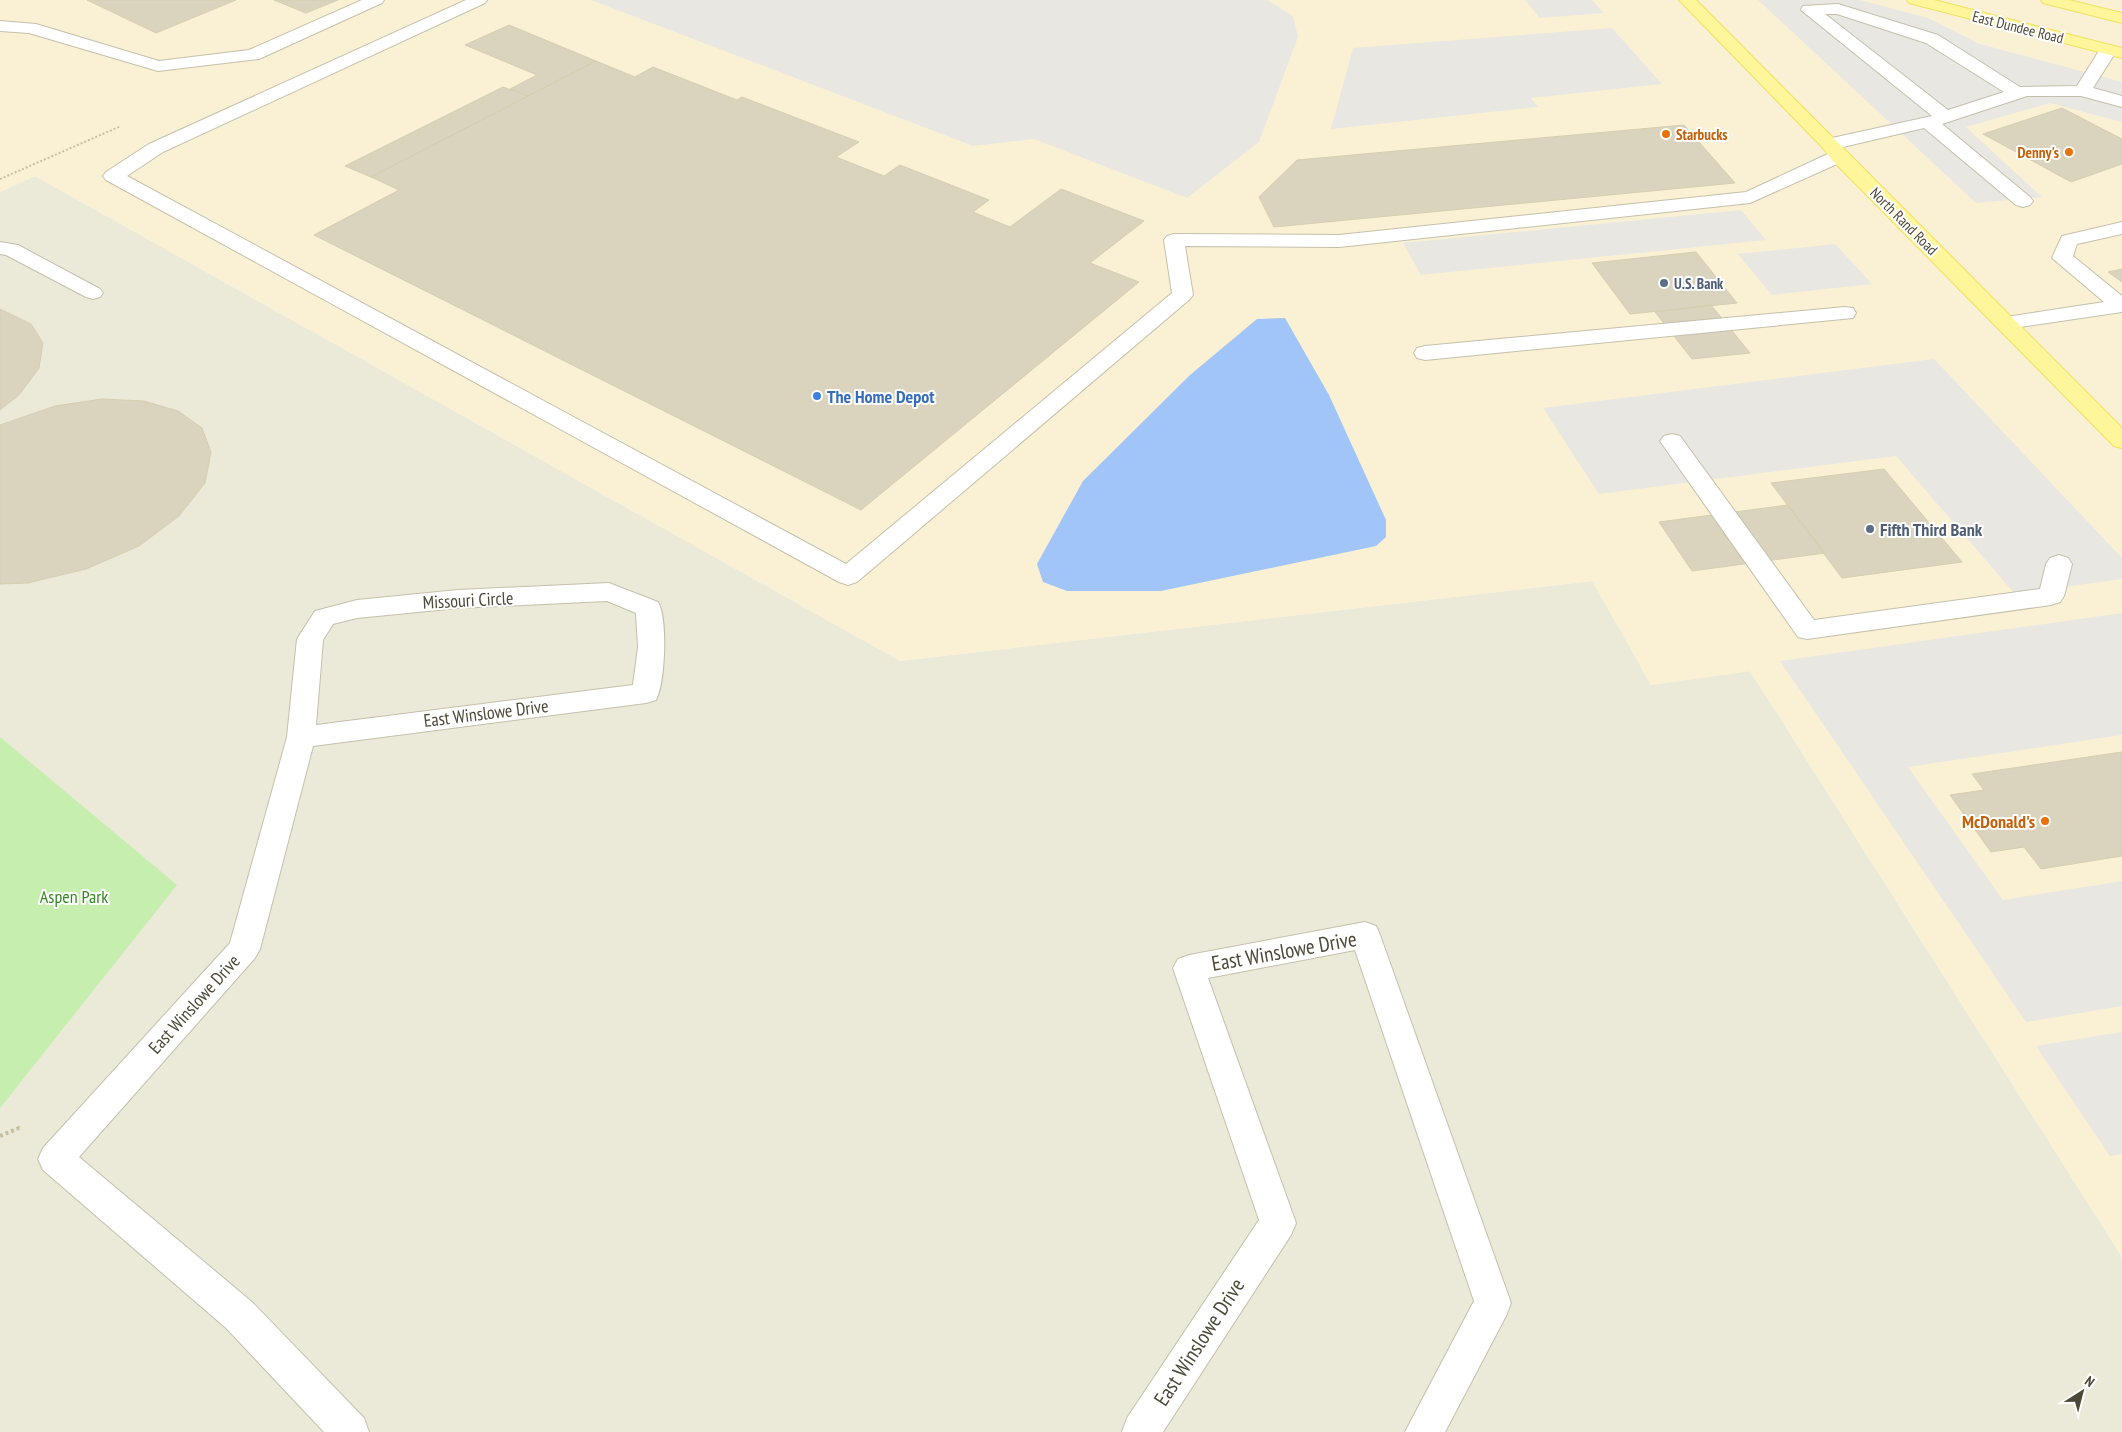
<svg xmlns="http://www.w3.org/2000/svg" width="2122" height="1432" font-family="'PT Sans Narrow',sans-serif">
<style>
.residential{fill:#ebe9d8}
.commercial{fill:#faf1d4}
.green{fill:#c6efaf}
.parking{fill:#e8e7e2}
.water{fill:#a1c5f9}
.building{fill:#dad4be;stroke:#d6ceb0}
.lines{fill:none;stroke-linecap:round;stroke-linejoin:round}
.minor-casing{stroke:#c4c0ab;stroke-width:2}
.major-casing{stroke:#f2e05d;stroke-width:2}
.path-far1{stroke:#c7bf9b;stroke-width:2;stroke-dasharray:2 2;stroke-linecap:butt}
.path{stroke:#c7bf9b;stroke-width:4;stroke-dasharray:3 3;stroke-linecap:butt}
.minor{fill:#fff;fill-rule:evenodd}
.major{fill:#fff59b;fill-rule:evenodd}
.food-dot{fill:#e8710a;stroke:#fff;stroke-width:2}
.service-dot{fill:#5c6f8a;stroke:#fff;stroke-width:2}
.shop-dot{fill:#3f7fe0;stroke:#fff;stroke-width:2}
.labels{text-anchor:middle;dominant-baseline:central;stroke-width:4;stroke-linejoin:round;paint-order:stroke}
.far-street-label{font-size:15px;fill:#4c4837;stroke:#fff}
.far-food-label{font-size:15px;font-weight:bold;fill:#c56008;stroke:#fff;text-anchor:start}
.far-service-label{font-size:15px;font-weight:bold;fill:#4e5e75;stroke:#fff;text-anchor:start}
.shop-label{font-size:18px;font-weight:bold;fill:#366cbe;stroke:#fff;text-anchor:start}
.service-label{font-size:18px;font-weight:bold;fill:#4e5e75;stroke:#fff;text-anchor:start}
.street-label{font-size:18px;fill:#4c4837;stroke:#fff}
.food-label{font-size:18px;font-weight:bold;fill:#c56008;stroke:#fff;text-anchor:end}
.park-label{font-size:18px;fill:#358622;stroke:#fff}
.near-street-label{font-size:21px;fill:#4c4837;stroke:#fff}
</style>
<rect width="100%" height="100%" fill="#f7f5ea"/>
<path class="residential" d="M 35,176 L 900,661 L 1593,581 L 1651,685 L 1750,671 L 2122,1257 L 2122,1432 L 0,1432 L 0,192 Z"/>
<path class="commercial" d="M 0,0 L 2122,0 L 2122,1257 L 1750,671 L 1651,685 L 1592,581 L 900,661 L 35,176 L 0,192 Z"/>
<path class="green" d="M 0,737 L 177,885 L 0,1108 Z"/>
<path class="parking" d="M 591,0 L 1267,0 L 1293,16 L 1298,37 L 1259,142 L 1187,198 L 1034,139 L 973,146 Z
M 1525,0 L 1592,0 L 1604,13 L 1540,18 Z
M 1758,0 L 1860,0 L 1928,18 L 1980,44 L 2122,82 L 2122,122 L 2050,103 L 1966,127 L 2042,197 L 1976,203 Z
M 1612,28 L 1662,84 L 1531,98 L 1538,107 L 1331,129 L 1353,48 Z
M 1741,210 L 1766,240 L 1421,275 L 1403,243 Z
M 1835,244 L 1872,284 L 1772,295 L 1738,254 Z
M 1934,359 L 2122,558 L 2122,579 L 2015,594 L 1896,456 L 1599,494 L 1543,408 Z
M 2122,613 L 2122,735 L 1908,767 L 2003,900 L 2122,881 L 2122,1006 L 2026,1022 L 1780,661 Z
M 2122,1032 L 2122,1154 L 2110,1156 L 2036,1046 Z"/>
<path class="water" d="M 1285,318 L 1329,395 L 1386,520 L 1386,537 L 1376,546 L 1161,591 L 1067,591 L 1043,582 L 1037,564 L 1083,481 L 1190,375 L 1257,319 Z"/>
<path class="building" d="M 87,0 L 236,0 L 156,33 Z
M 274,0 L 338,0 L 306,13 Z
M 509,25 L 596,61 L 528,96 L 510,89 L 537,75 L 465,45 Z
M 596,61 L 635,77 L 653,67 L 737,100 L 742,97 L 859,142 L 836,157 L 884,176 L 900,165 L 989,200 L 973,212 L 1010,227 L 1061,189 L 1144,221 L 1090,263 L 1139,282 L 861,510 L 314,235 L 399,190 L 371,177 Z
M 503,87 L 528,96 L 371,177 L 345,166 Z
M 2062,108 L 2122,139 L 2122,164 L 2071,182 L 1983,134 Z
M 1684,125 L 1735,183 L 1274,227 L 1259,197 L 1297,160 Z
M 1696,252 L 1737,303 L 1630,314 L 1592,263 Z
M 2122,269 L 2122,282 L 2108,272 Z
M 1711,305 L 1750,353 L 1692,359 L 1655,312 Z
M 0,309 L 31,324 L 43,343 L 39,368 L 19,395 L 0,410 Z
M 102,399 L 144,401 L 178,411 L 202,428 L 211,452 L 205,483 L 179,516 L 139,546 L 86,569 L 28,583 L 0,584 L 0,425 L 55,406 Z
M 1884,469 L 1962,562 L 1842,578 L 1771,483 Z
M 1788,505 L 1825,553 L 1692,571 L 1659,522 Z
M 2122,752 L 2122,856 L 2041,869 L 2024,847 L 1991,852 L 1950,795 L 1984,790 L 1972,774 Z"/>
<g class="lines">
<defs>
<path id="minor" d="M 362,0 L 384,0 L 382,3 L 259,59 L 158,71 L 29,33 L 0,31 L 0,21 L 36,24 L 159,61 L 249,50 Z
M 466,0 L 487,0 L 485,3 L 163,152 L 127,176 L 846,564 L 1172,293 L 1164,240 L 1167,236 L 1174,234 L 1339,235 L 1746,192 L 1832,152 L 1839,150 L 1846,152 L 1848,156 L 1846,160 L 1750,203 L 1339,247 L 1185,246 L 1193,295 L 1190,299 L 857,582 L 848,585 L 839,582 L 106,180 L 103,176 L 106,172 L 149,144 Z
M 1838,4 L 1938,35 L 2020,87 L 2077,86 L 2102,46 L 2108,45 L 2114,46 L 2117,50 L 2093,88 L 2122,96 L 2122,107 L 2081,96 L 2027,96 L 1942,124 L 2030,197 L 2033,201 L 2030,205 L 2023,207 L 2016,205 L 1924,128 L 1830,150 L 1823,148 L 1821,144 L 1823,140 L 1932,116 L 1801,10 L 1803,6 ZM 1825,14 L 1837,14 L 1926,43 L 2004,92 L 1948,110 Z
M 2122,222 L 2122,234 L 2077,244 L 2073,256 L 2122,296 L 2122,312 L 2006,329 L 1998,328 L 1995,323 L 1998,318 L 2006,317 L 2104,302 L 2052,258 L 2062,236 Z
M 0,242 L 18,245 L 100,289 L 103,293 L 100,297 L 93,299 L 86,297 L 6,255 L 0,254 Z
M 1845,307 L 1853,308 L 1856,313 L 1853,318 L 1425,360 L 1417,358 L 1414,353 L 1417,348 L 1425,346 Z
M 1672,434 L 1680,436 L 1814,620 L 2040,589 L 2046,564 L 2050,558 L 2059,555 L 2068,558 L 2072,564 L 2064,596 L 2060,602 L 2051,605 L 1807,639 L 1798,637 L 1660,441 L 1664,436 Z
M 609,583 L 658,602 C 668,619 665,683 656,700 L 646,703 L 313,746 L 260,949 L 255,958 L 79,1157 L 252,1302 L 364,1418 L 369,1432 L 324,1432 L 226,1328 L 43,1170 L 38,1159 L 43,1148 L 230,943 L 287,737 L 297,639 L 315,611 L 357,600 L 458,590 ZM 607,601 L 636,613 L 638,647 L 633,685 L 316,725 L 323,640 L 333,624 L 357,618 L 458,608 Z
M 1365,922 L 1376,926 L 1380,935 L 1511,1303 L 1506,1316 L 1445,1432 L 1405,1432 L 1474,1301 L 1355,950 L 1208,978 L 1296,1223 L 1291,1235 L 1163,1432 L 1122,1432 L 1127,1418 L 1259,1220 L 1173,968 L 1178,959 L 1189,955 Z"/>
<path id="major" d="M 1679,0 L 1696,0 L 2122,428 L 2122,448 L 2114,446 L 1832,160 L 1823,148 Z
M 1907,0 L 1934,0 L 2122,48 L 2122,58 L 1909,3 Z
M 2041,0 L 2069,0 L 2122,13 L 2122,23 L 2043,3 Z"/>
</defs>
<use href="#minor" class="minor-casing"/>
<use href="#major" class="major-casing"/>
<path class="path-far1" d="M 0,179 L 121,126"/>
<path class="path" d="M 0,1136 L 19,1128 L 22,1129"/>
<use href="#minor" class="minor"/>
<use href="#major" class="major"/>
</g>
<g class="food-dot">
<circle cx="1666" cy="134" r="5"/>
<circle cx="2069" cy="152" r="5"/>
<circle cx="2045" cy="821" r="5"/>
</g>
<g class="service-dot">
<circle cx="1664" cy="283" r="5"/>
<circle cx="1870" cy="529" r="5"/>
</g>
<circle class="shop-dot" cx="817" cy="396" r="5"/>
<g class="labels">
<g class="far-street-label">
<text transform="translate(2018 27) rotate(14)">East Dundee Road</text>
<text transform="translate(1904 221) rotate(45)">North Rand Road</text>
</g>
<g class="far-food-label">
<text x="1676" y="134">Starbucks</text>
<text x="2059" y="152" text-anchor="end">Denny's</text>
</g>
<g class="far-service-label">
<text x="1674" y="283">U.S. Bank</text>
</g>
<g class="shop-label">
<text x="827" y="396">The Home Depot</text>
</g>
<g class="service-label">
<text x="1880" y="529">Fifth Third Bank</text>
</g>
<g class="street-label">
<text transform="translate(468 600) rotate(-3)">Missouri Circle</text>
<text transform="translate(486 713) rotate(-7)">East Winslowe Drive</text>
<text transform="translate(194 1004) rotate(-48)">East Winslowe Drive</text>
</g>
<g class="food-label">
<text x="2035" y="821">McDonald's</text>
</g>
<g class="park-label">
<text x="74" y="896">Aspen Park</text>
</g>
<g class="near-street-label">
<text transform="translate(1284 951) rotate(-10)">East Winslowe Drive</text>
<text transform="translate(1199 1342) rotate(-57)">East Winslowe Drive</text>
</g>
</g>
<g transform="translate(2082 1392) rotate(36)" stroke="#ffffff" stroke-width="4" paint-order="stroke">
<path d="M0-4L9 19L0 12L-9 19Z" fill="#4c4837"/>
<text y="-8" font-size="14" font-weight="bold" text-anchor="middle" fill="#4c4837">N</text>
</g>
</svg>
